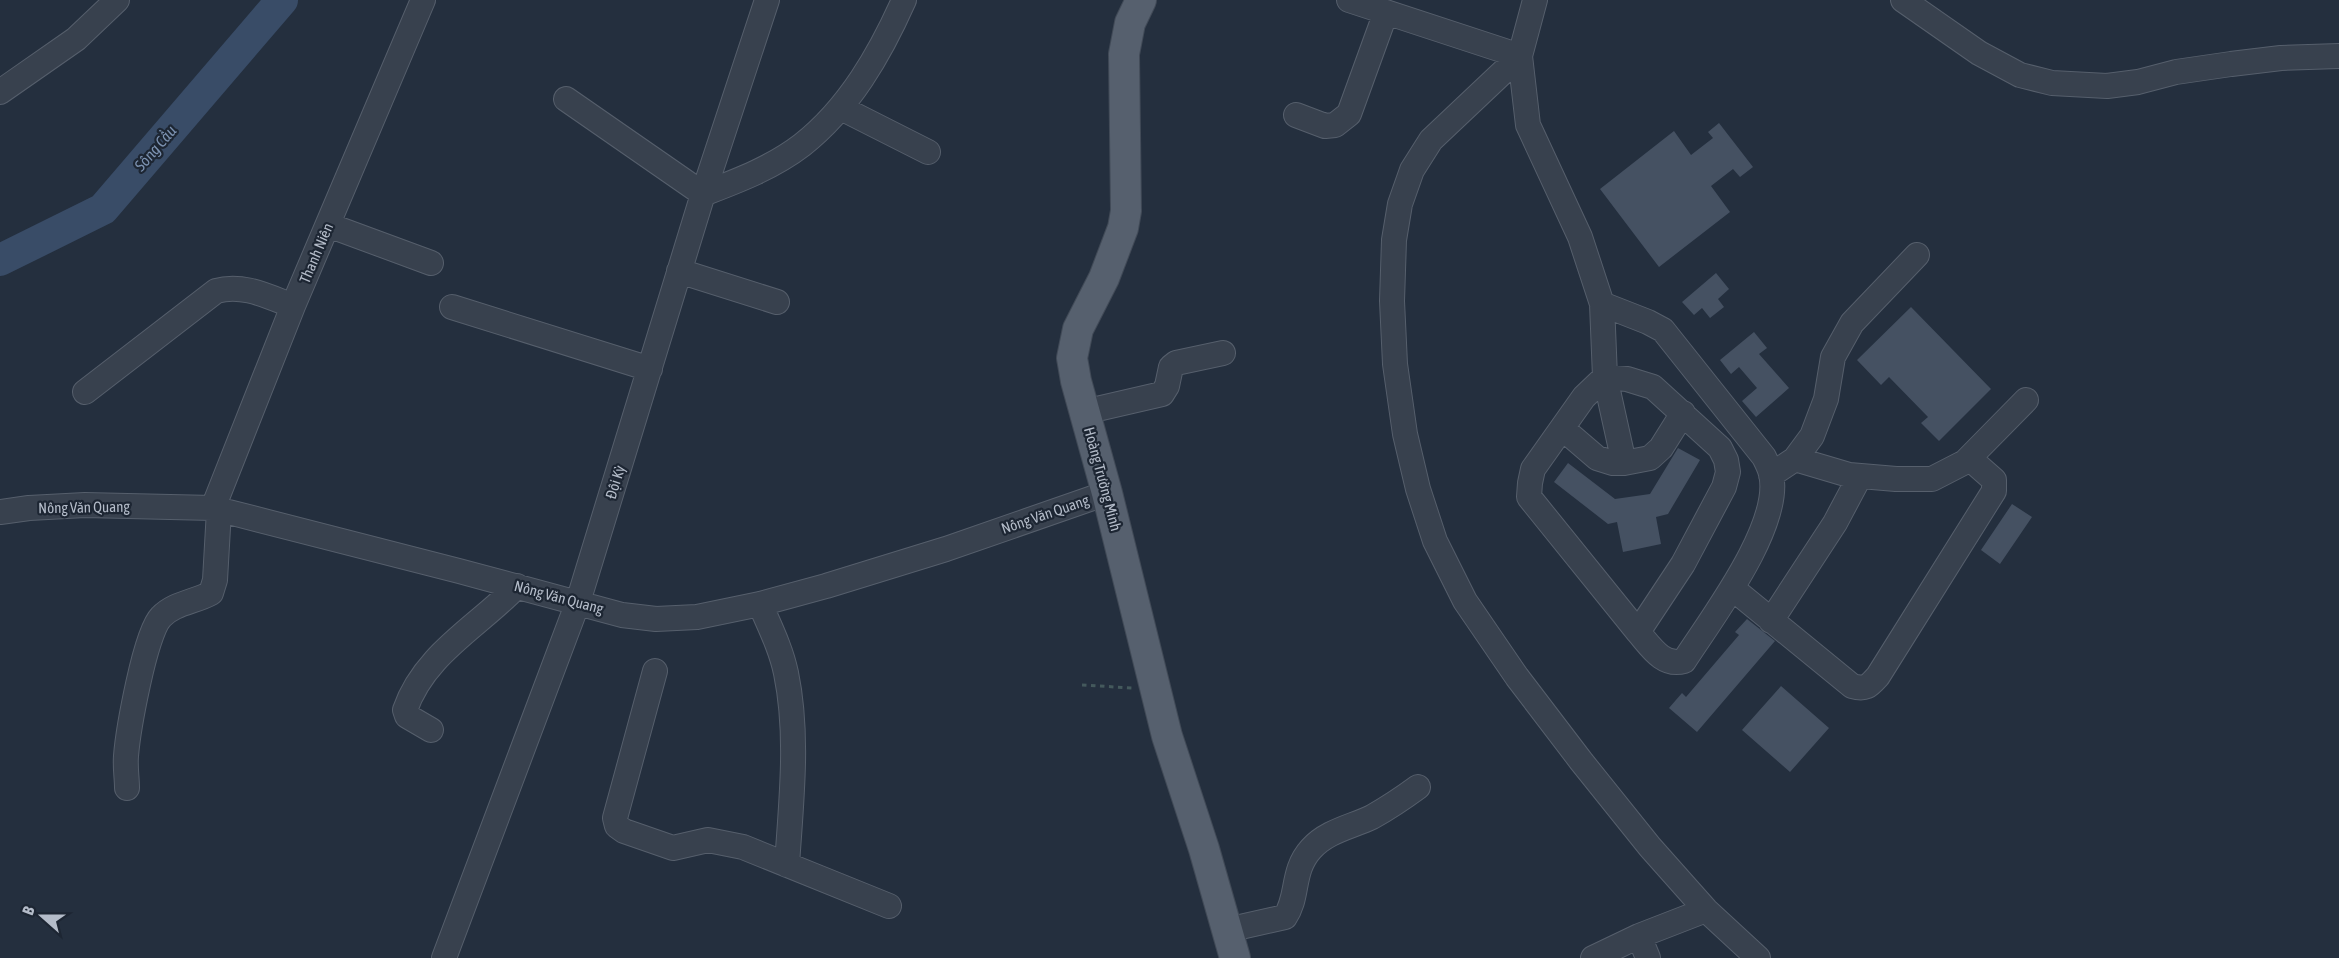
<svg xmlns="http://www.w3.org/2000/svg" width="2339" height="958" font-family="'Asap Condensed',sans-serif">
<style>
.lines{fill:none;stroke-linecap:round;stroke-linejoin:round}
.river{stroke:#394c67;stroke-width:32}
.building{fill:#455162}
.minor-casing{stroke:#565f6c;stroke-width:26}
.major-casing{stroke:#414a57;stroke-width:32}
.path{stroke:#44595c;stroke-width:3;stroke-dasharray:4.5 4.5;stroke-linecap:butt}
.minor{stroke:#38414e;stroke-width:24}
.major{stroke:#56606e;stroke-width:30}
.labels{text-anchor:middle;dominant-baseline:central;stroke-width:4.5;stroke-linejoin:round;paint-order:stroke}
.street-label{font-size:15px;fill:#b4bcc9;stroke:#1d2633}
.water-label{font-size:16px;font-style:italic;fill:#7c92b1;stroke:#1d2633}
</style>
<rect width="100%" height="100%" fill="#242f3e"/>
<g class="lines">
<path class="river" d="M 0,260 L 103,209 L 282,0"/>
</g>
<path class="building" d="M 1719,123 L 1753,167 L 1740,177 L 1733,169 L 1711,186 L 1730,212 L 1659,267 L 1600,189 L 1674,131 L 1691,155 L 1713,138 L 1708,132 Z
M 1716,273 L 1729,289 L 1718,299 L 1724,307 L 1710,318 L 1702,308 L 1694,315 L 1682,302 Z
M 1911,307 L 1991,389 L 1939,441 L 1921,423 L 1928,417 L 1889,377 L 1881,385 L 1857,360 Z
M 1754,332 L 1767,348 L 1759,354 L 1789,388 L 1756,417 L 1742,401 L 1757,388 L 1739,367 L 1731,374 L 1720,360 Z
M 1678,448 L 1700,460 L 1668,514 L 1656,517 L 1661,544 L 1623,552 L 1617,522 L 1608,524 L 1554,482 L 1568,463 L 1615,499 L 1650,494 Z
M 2012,504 L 2032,517 L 2000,564 L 1981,550 Z
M 1747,619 L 1775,641 L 1697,732 L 1669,708 L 1682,693 L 1686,697 L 1739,635 L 1735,632 Z
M 1781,686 L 1829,728 L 1790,772 L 1742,730 Z"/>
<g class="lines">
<defs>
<path id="minor" d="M 1349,0 L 1520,56 L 1528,125 L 1580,237 L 1602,304 L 1605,377 L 1624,463
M 1535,0 L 1520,56 L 1431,140 L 1412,170 L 1400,204 L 1394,240 L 1392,301 L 1395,364 L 1405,434 L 1418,489 L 1435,541 L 1465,601 L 1517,677 L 1581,761 L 1650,847 L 1706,910 L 1758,958
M 1903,0 L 1979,53 L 2020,75 L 2052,83 L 2107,86 L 2138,82 L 2176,72 L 2231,64 L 2281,58 L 2339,56
M 0,92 L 76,39 L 117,0
M 566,99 L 703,194 C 737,181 772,168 802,145 C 849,108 880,54 904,0
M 841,108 L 928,152
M 1296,115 L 1325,126 L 1335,125 L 1349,114 L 1386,12
M 328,225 L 431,263
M 679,271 L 777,302
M 1602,304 L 1648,322 L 1663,330 L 1764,457 C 1767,463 1770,469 1771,474 C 1783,525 1711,619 1684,661 C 1663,667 1651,647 1638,632 L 1529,497 L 1530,483 L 1533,469 L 1584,397 L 1605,377 L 1627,379 L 1653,387 L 1720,448 L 1726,460 L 1728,472 L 1724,487 L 1683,564 L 1638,632
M 452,307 L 650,369
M 85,392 L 216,291 C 243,283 269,297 293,306
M 1084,412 L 1162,394 L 1167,386 L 1171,367 L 1176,363 L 1223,353
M 1562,428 L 1597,458 L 1613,463 L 1624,463 L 1650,458 L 1661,448 L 1683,413
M 1795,459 L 1849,475 L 1896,479 L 1932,479 L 1965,462 L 2026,400
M 1771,475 L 1795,459 L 1812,436 L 1826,399 L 1833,357 L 1852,323 L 1917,255
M 213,508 L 293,306 L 423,0
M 0,512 L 29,508 L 85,505 L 213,508 L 459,571 L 622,615 L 656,619 L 697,617 L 760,604 L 826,586 L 946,549 L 1107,493
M 1732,588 L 1852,686 C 1866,690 1869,686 1878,676 L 1994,491 L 1994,480 L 1969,458
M 760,604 C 770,627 781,649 786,673 C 799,736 791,802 787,865
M 1771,621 L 1835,523 L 1860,476
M 655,671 L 615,818 L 617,826 L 624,831 L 673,848 L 708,840 L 743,847 L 889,906
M 431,730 L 407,716 L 405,710 C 424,654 479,626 517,586
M 127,788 C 127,778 125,767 126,756 C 128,731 145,633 161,617 C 174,603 195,602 211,593 L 215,580 L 219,510
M 1227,930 L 1285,917 C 1299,897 1291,871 1311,849 C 1327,831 1351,827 1372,817 C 1388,808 1403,798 1418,787
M 1639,936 L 1648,958
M 444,958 L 578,602 L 703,194 L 767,0
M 1593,958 L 1639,936 L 1706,910"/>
<path id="major" d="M 1141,0 L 1130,23 L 1124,54 L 1126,211 L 1123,228 L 1104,278 L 1078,329 L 1072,358 L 1076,381 L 1107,493 L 1167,736 L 1204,849 L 1235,958"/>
</defs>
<use href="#minor" class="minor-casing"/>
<use href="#major" class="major-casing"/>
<path class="path" d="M 1082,685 L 1132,688"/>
<use href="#minor" class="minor"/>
<use href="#major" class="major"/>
</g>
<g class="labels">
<g class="street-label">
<text transform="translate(316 253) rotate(-67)">Thanh Niên</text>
<text transform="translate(1103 479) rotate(75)">Hoàng Trường Minh</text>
<text transform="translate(615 482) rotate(-73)">Đội Kỳ</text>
<text transform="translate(84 507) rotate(-1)">Nông Văn Quang</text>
<text transform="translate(1045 514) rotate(-19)">Nông Văn Quang</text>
<text transform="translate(559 597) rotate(15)">Nông Văn Quang</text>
</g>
<g class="water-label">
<text transform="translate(155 148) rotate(-49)">Sông Cầu</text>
</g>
</g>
<g transform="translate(42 916) rotate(291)" stroke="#1d2633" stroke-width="4.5" paint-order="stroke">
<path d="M0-4.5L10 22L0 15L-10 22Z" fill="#b4bcc9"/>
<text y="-9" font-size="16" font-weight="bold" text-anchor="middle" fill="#b4bcc9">B</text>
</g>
</svg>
